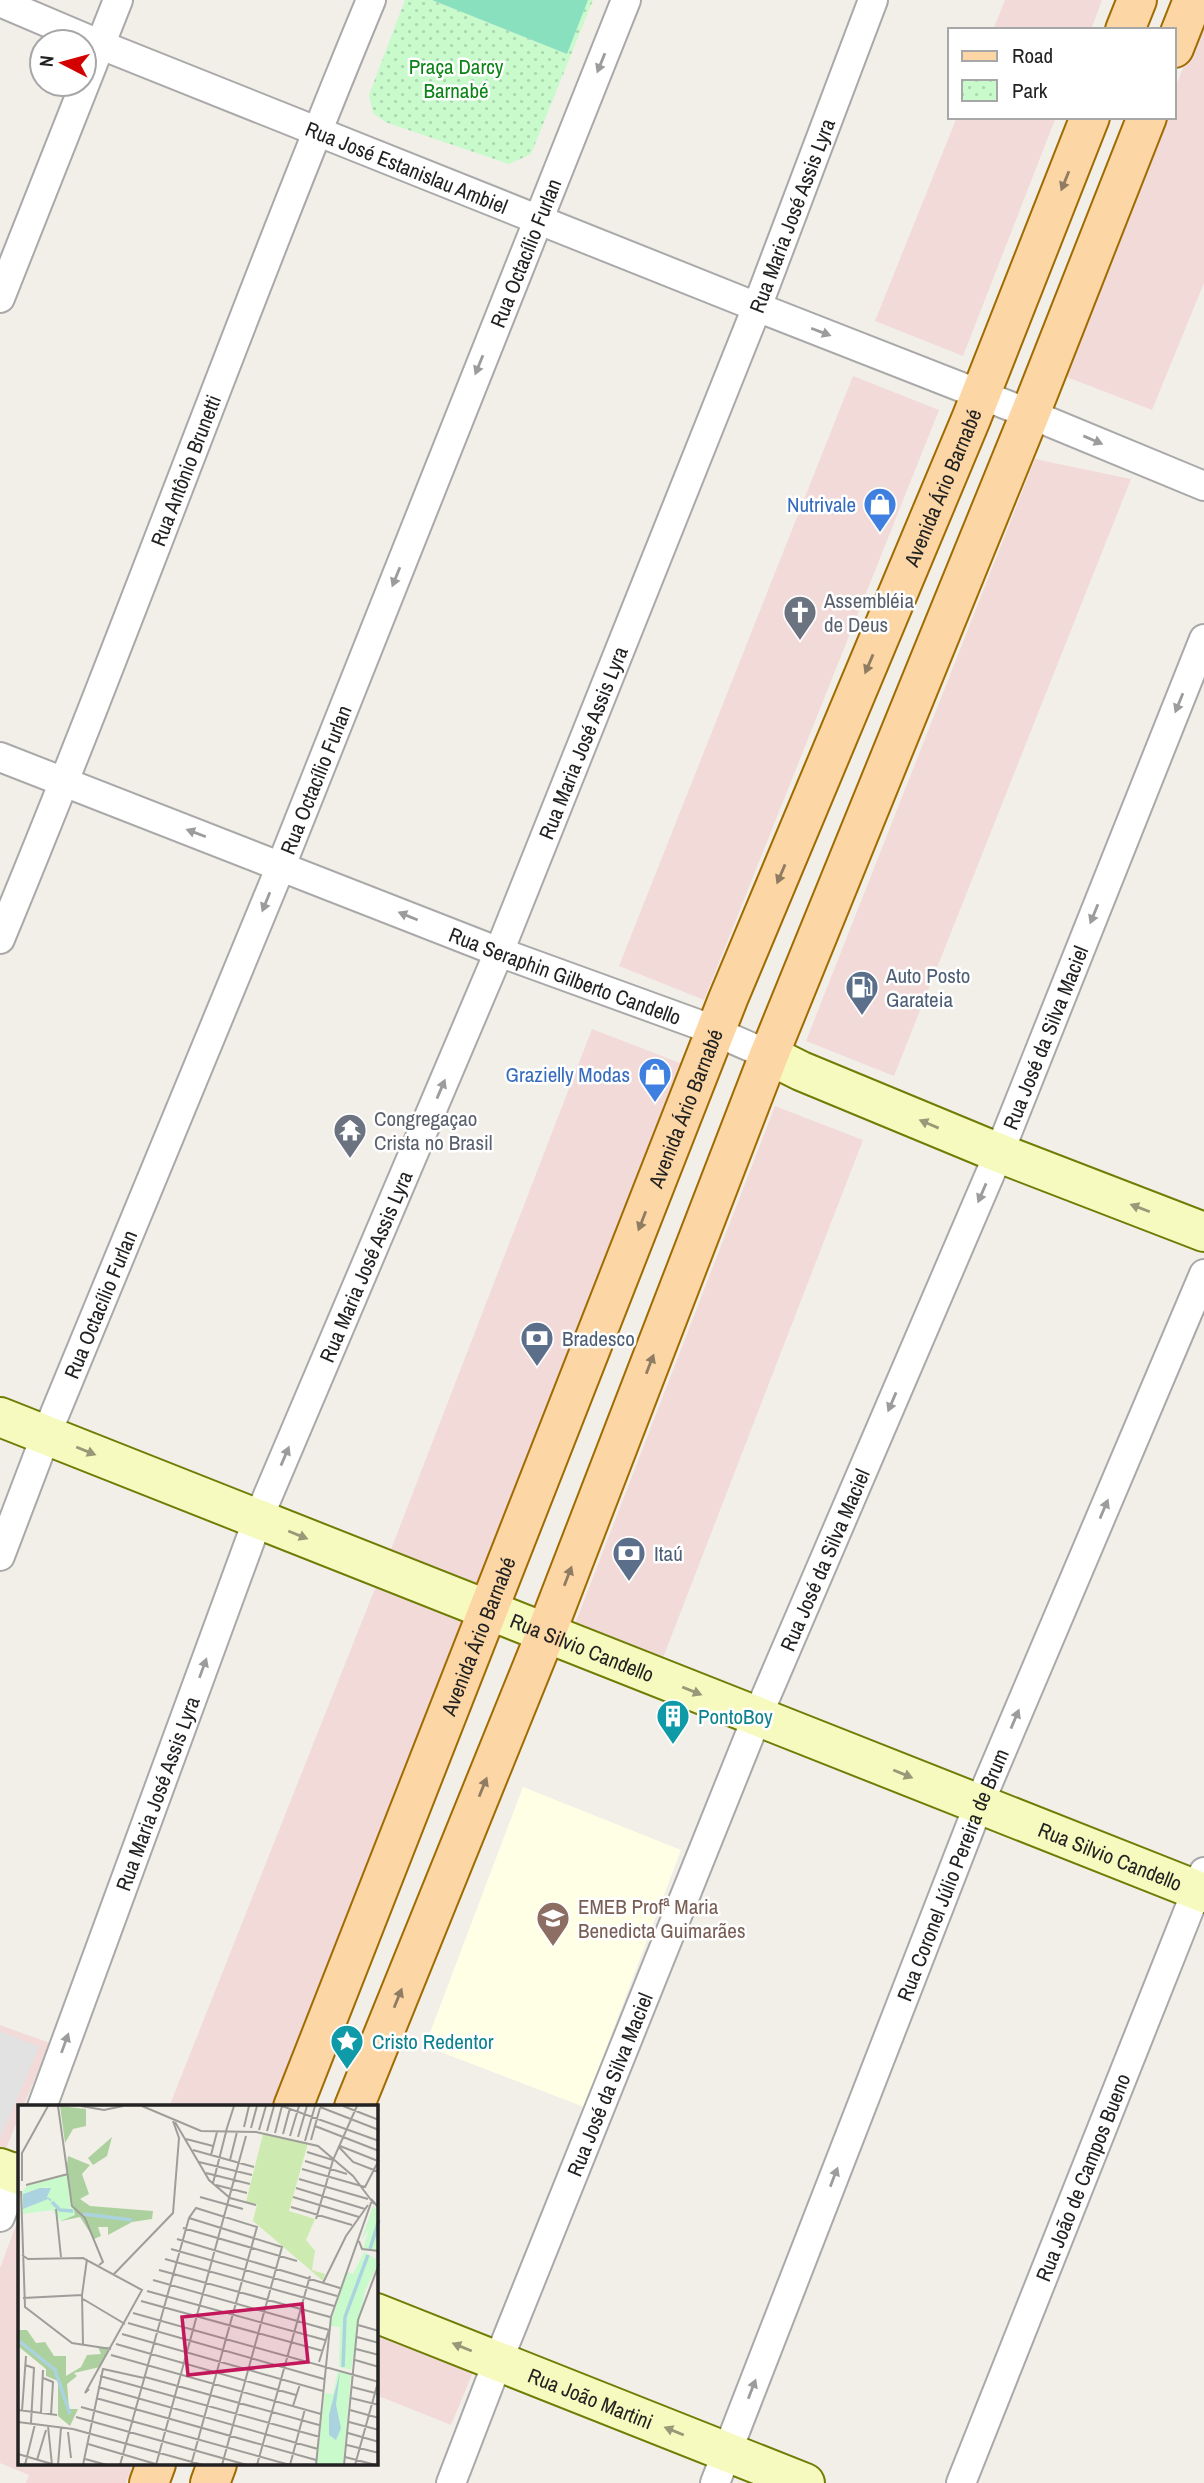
<svg xmlns="http://www.w3.org/2000/svg" width="1204" height="2483" font-family="'Archivo Narrow',sans-serif">
<style>
.commercial{fill:#f2dad9}
.education{fill:#ffffe5}
.park{fill:url(#park-dots)}
.pitch{fill:#88e0be}
.parking{fill:#e2e2e2}
.lines{fill:none;stroke-linecap:round;stroke-linejoin:round}
.street-casing{stroke:#a9a9a9;stroke-width:32}
.secondary-casing{stroke:#707d05;stroke-width:42}
.primary-casing{stroke:#a06b00;stroke-width:42}
.street{stroke:#fff;stroke-width:28}
.secondary{stroke:#f7fabf;stroke-width:38}
.primary{stroke:#fcd6a4;stroke-width:38}
.oneway{fill:#9c9c9c}
.oneway2{fill:#8f7c63}
.oneway3{fill:#979978}
.labels{text-anchor:middle;dominant-baseline:central;stroke-width:5;stroke-linejoin:round;paint-order:stroke}
.park-label{font-size:21px;fill:#0c8416;stroke:#fff}
.street-label{font-size:21px;fill:#222;stroke:#fff}
.shop-label{font-size:21px;fill:#366cbe;stroke:#fff;text-anchor:end}
.worship-label{font-size:21px;fill:#5b616d;stroke:#fff;text-anchor:start}
.service-label{font-size:21px;fill:#4e5e75;stroke:#fff;text-anchor:start}
.culture-label{font-size:21px;fill:#0d838f;stroke:#fff;text-anchor:start}
.education-label{font-size:21px;fill:#785e54;stroke:#fff;text-anchor:start}
.inset-river{fill:none;stroke:#aad3df;stroke-width:3.5}
.inset-road{fill:none;stroke:#9f9d99;stroke-width:2}
.view{fill:#c2185b;fill-opacity:0.15;stroke:#c2185b;stroke-width:3.5}
.inset-edge{fill:none;stroke:#222;stroke-width:3.5}
</style>
<defs>
<pattern id="park-dots" width="8" height="8" patternUnits="userSpaceOnUse" patternTransform="scale(1.75)"><rect width="8" height="8" fill="#c8facc"/><path d="M2 2h.1M6 6h.1" fill="none" stroke="#acd6af" stroke-width="1.8" stroke-linecap="round"/></pattern>
</defs>
<rect width="100%" height="100%" fill="#f2efe9"/>
<path class="commercial" d="M 1005,0 L 1102,0 L 1091,30 L 993,30 Z
M 1204,14 L 1204,283 L 1152,410 L 1064,376 L 1164,117 L 1174,117 L 1174,91 Z
M 957,117 L 1056,117 L 963,356 L 875,321 Z
M 853,376 L 939,410 L 704,1000 L 619,966 Z
M 1035,459 L 1131,479 L 894,1076 L 806,1041 Z
M 592,1029 L 680,1063 L 478,1586 L 390,1552 Z
M 775,1106 L 863,1140 L 661,1663 L 573,1629 Z
M 376,1586 L 470,1623 L 278,2107 L 169,2107 Z
M 0,2025 L 50,2043 L 23,2107 L 19,2107 L 19,2117 L 3,2156 L 0,2154 Z
M 19,2217 L 19,2464 L 133,2464 L 126,2483 L 26,2483 L 29,2475 L 0,2463 L 0,2268 Z
M 376,2324 L 476,2365 L 451,2425 L 376,2395 Z"/>
<path class="education" d="M 523,1787 L 681,1850 L 584,2107 L 425,2046 Z"/>
<path class="park" d="M 405,0 L 432,0 L 567,54 L 588,0 L 593,0 L 531,154 L 509,164 L 385,122 L 373,113 L 369,95 Z"/>
<path class="pitch" d="M 432,0 L 588,0 L 567,54 Z"/>
<path class="parking" d="M 0,2031 L 39,2047 L 0,2139 Z"/>
<g class="lines">
<defs>
<g id="street">
<path id="s1" d="M 0,2 L 101,45 L 757,307 L 1030,414 L 1204,486"/>
<path d="M 0,298 L 118,0"/>
<path id="s2" d="M 0,757 L 499,952 L 700,1025 L 769,1055"/>
<path id="s3" d="M 0,939 C 129,628 242,311 371,0"/>
<path id="s4" d="M 0,1556 L 46,1435 L 281,866 L 626,0"/>
<path id="s5" d="M 42,2107 L 258,1519 L 499,952 L 757,307 L 873,0"/>
<path d="M 0,2217 L 19,2167"/>
<path id="s6" d="M 451,2483 L 498,2361 L 757,1717 L 999,1153 L 1204,639"/>
<path id="s7" d="M 715,2483 L 979,1804 L 1204,1274"/>
<path id="s8" d="M 961,2483 L 1204,1872"/>
</g>
<g id="secondary">
<path d="M 769,1055 L 801,1071 L 999,1153 L 1204,1232"/>
<path id="s9" d="M 0,1417 L 1204,1893"/>
<path d="M 0,2168 L 19,2175"/>
<path id="s10" d="M 376,2313 L 805,2483"/>
</g>
<g id="primary">
<path d="M 1125,30 L 1137,0"/>
<path d="M 1174,48 L 1193,0"/>
<path id="s11" d="M 293,2107 L 728,999 L 971,419 L 1090,117"/>
<path d="M 354,2107 L 546,1633 L 769,1055 L 1030,414 L 1147,117"/>
<path d="M 149,2483 L 156,2464"/>
<path d="M 210,2483 L 217,2464"/>
</g>
</defs>
<use href="#street" class="street-casing"/>
<use href="#secondary" class="secondary-casing"/>
<use href="#primary" class="primary-casing"/>
<use href="#street" class="street"/>
<use href="#secondary" class="secondary"/>
<use href="#primary" class="primary"/>
</g>
<defs><path id="oneway-solid" d="M-6-.8H1V-3.2L6.5 0L1 3.2V.8H-6Z" transform="scale(1.75)"/></defs>
<g class="oneway">
<use href="#oneway-solid" transform="translate(601 63) rotate(112)"/>
<use href="#oneway-solid" transform="translate(821 332) rotate(21)"/>
<use href="#oneway-solid" transform="translate(479 365) rotate(112)"/>
<use href="#oneway-solid" transform="translate(1093 440) rotate(23)"/>
<use href="#oneway-solid" transform="translate(396 577) rotate(112)"/>
<use href="#oneway-solid" transform="translate(1179 703) rotate(112)"/>
<use href="#oneway-solid" transform="translate(196 833) rotate(-159)"/>
<use href="#oneway-solid" transform="translate(266 902) rotate(112)"/>
<use href="#oneway-solid" transform="translate(1094 914) rotate(112)"/>
<use href="#oneway-solid" transform="translate(408 916) rotate(-158)"/>
<use href="#oneway-solid" transform="translate(441 1089) rotate(-67)"/>
<use href="#oneway-solid" transform="translate(982 1193) rotate(113)"/>
<use href="#oneway-solid" transform="translate(892 1402) rotate(113)"/>
<use href="#oneway-solid" transform="translate(285 1456) rotate(-67)"/>
<use href="#oneway-solid" transform="translate(1104 1509) rotate(-67)"/>
<use href="#oneway-solid" transform="translate(203 1668) rotate(-70)"/>
<use href="#oneway-solid" transform="translate(1015 1719) rotate(-67)"/>
<use href="#oneway-solid" transform="translate(65 2043) rotate(-70)"/>
<use href="#oneway-solid" transform="translate(834 2177) rotate(-69)"/>
<use href="#oneway-solid" transform="translate(752 2389) rotate(-69)"/>
</g>
<g class="oneway2">
<use href="#oneway-solid" transform="translate(1065 181) rotate(112)"/>
<use href="#oneway-solid" transform="translate(869 664) rotate(113)"/>
<use href="#oneway-solid" transform="translate(781 874) rotate(113)"/>
<use href="#oneway-solid" transform="translate(642 1221) rotate(111)"/>
<use href="#oneway-solid" transform="translate(650 1364) rotate(-69)"/>
<use href="#oneway-solid" transform="translate(568 1576) rotate(-69)"/>
<use href="#oneway-solid" transform="translate(483 1787) rotate(-68)"/>
<use href="#oneway-solid" transform="translate(398 1998) rotate(-68)"/>
</g>
<g class="oneway3">
<use href="#oneway-solid" transform="translate(929 1124) rotate(-157)"/>
<use href="#oneway-solid" transform="translate(1140 1208) rotate(-159)"/>
<use href="#oneway-solid" transform="translate(86 1451) rotate(22)"/>
<use href="#oneway-solid" transform="translate(298 1535) rotate(22)"/>
<use href="#oneway-solid" transform="translate(692 1691) rotate(22)"/>
<use href="#oneway-solid" transform="translate(903 1774) rotate(22)"/>
<use href="#oneway-solid" transform="translate(462 2347) rotate(-158)"/>
<use href="#oneway-solid" transform="translate(674 2431) rotate(-158)"/>
</g>
<defs>
<symbol id="shop-pin" viewBox="-11 -11 22 30"><path d="M0 17L-7.5 6A9.5 9.5 0 1 1 7.5 6Z" fill="#3f7fe0" stroke="#fff"/><path d="M-5-2.5h2.3a2.7 3.5 0 0 1 5.4 0H5L5.5 6h-11ZM-1.5-2.5h3a1.5 2.3 0 0 0-3 0Z" fill="#fff"/></symbol>
<symbol id="church-pin" viewBox="-11 -11 22 30"><path d="M0 17L-7.5 6A9.5 9.5 0 1 1 7.5 6Z" fill="#6b7280" stroke="#fff"/><path d="M-1.2-6h2.4v3.5h3.3v2.4h-3.3V6h-2.4V-.1h-3.3v-2.4h3.3Z" fill="#fff"/></symbol>
<symbol id="fuel-pin" viewBox="-11 -11 22 30"><path d="M0 17L-7.5 6A9.5 9.5 0 1 1 7.5 6Z" fill="#5c6f8a" stroke="#fff"/><path d="M-5.5-6h7V0h2V4h1.3V-2.5L3-4.5l.8-.8L6-3V5H2.5V1h-1V6h-7ZM-4.2-4.7v3.2H.2V-4.7Z" fill="#fff"/></symbol>
<symbol id="temple-pin" viewBox="-11 -11 22 30"><path d="M0 17L-7.5 6A9.5 9.5 0 1 1 7.5 6Z" fill="#6b7280" stroke="#fff"/><path d="M0-6L5-2H3V0L6.5 2.5H4V6H1.5V3h-3V6H-4V2.5H-6.5L-3 0V-2H-5Z" fill="#fff"/></symbol>
<symbol id="bank-pin" viewBox="-11 -11 22 30"><path d="M0 17L-7.5 6A9.5 9.5 0 1 1 7.5 6Z" fill="#5c6f8a" stroke="#fff"/><path d="M-6-4H6V4H-6ZM0-2.3a2.3 2.3 0 1 0 0 4.6a2.3 2.3 0 1 0 0-4.6Z" fill="#fff"/></symbol>
<symbol id="building-pin" viewBox="-11 -11 22 30"><path d="M0 17L-7.5 6A9.5 9.5 0 1 1 7.5 6Z" fill="#0f9aa8" stroke="#fff"/><path d="M-4-6H4V6H1V3H-1V6H-4ZM-2.5-4.3h1.7v1.8h-1.7ZM.8-4.3h1.7v1.8H.8ZM-2.5-1h1.7V.8h-1.7ZM.8-1h1.7V.8H.8Z" fill="#fff"/></symbol>
<symbol id="school-pin" viewBox="-11 -11 22 30"><path d="M0 17L-7.5 6A9.5 9.5 0 1 1 7.5 6Z" fill="#8d6e63" stroke="#fff"/><path d="M0-5L7-2L0 1L-7-2ZM-4 1L0 2.5L4 1V4Q0 6-4 4Z" fill="#fff"/></symbol>
<symbol id="sight-pin" viewBox="-11 -11 22 30"><path d="M0 17L-7.5 6A9.5 9.5 0 1 1 7.5 6Z" fill="#0f9aa8" stroke="#fff"/><path d="M0-6L1.8-2.2L6-1.7L2.9 1.2L3.7 5.4L0 3.3L-3.7 5.4L-2.9 1.2L-6-1.7L-1.8-2.2Z" fill="#fff"/></symbol>
</defs>
<g fill-rule="evenodd">
<use href="#shop-pin" x="861" y="485" width="38" height="52"/>
<use href="#church-pin" x="781" y="593" width="38" height="52"/>
<use href="#fuel-pin" x="843" y="968" width="38" height="52"/>
<use href="#shop-pin" x="636" y="1055" width="38" height="52"/>
<use href="#temple-pin" x="331" y="1111" width="38" height="52"/>
<use href="#bank-pin" x="518" y="1319" width="38" height="52"/>
<use href="#bank-pin" x="610" y="1534" width="38" height="52"/>
<use href="#building-pin" x="654" y="1697" width="38" height="52"/>
<use href="#school-pin" x="534" y="1899" width="38" height="52"/>
<use href="#sight-pin" x="328" y="2022" width="38" height="52"/>
</g>
<g class="labels">
<g class="park-label">
<text x="456" y="66">Praça Darcy<tspan x="456" dy="24">Barnabé</tspan></text>
</g>
<g class="street-label">
<text stroke="none"><textPath href="#s1" startOffset="439">Rua José Estanislau Ambiel</textPath></text>
<text stroke="none"><textPath href="#s5" startOffset="2035">Rua Maria José Assis Lyra</textPath></text>
<text stroke="none"><textPath href="#s4" startOffset="1405">Rua Octacílio Furlan</textPath></text>
<text stroke="none"><textPath href="#s3" startOffset="504">Rua Antônio Brunetti</textPath></text>
<text stroke="none"><textPath href="#s11" startOffset="1745">Avenida Ário Barnabé</textPath></text>
<text stroke="none"><textPath href="#s5" startOffset="1468">Rua Maria José Assis Lyra</textPath></text>
<text stroke="none"><textPath href="#s4" startOffset="838">Rua Octacílio Furlan</textPath></text>
<text stroke="none"><textPath href="#s2" startOffset="606">Rua Seraphin Gilberto Candello</textPath></text>
<text stroke="none"><textPath href="#s6" startOffset="1563">Rua José da Silva Maciel</textPath></text>
<text stroke="none"><textPath href="#s11" startOffset="1073">Avenida Ário Barnabé</textPath></text>
<text stroke="none"><textPath href="#s5" startOffset="901">Rua Maria José Assis Lyra</textPath></text>
<text stroke="none"><textPath href="#s4" startOffset="271">Rua Octacílio Furlan</textPath></text>
<text stroke="none"><textPath href="#s6" startOffset="996">Rua José da Silva Maciel</textPath></text>
<text stroke="none"><textPath href="#s11" startOffset="506">Avenida Ário Barnabé</textPath></text>
<text stroke="none"><textPath href="#s9" startOffset="626">Rua Silvio Candello</textPath></text>
<text stroke="none"><textPath href="#s5" startOffset="334">Rua Maria José Assis Lyra</textPath></text>
<text stroke="none"><textPath href="#s9" startOffset="1194">Rua Silvio Candello</textPath></text>
<text stroke="none"><textPath href="#s7" startOffset="653">Rua Coronel Júlio Pereira de Brum</textPath></text>
<text stroke="none"><textPath href="#s6" startOffset="429">Rua José da Silva Maciel</textPath></text>
<text stroke="none"><textPath href="#s8" startOffset="329">Rua João de Campos Bueno</textPath></text>
<text stroke="none"><textPath href="#s10" startOffset="231">Rua João Martini</textPath></text>
</g>
<g class="shop-label">
<text x="856" y="504">Nutrivale</text>
<text x="630" y="1074">Grazielly Modas</text>
</g>
<g class="worship-label">
<text x="824" y="600">Assembléia<tspan x="824" dy="24">de Deus</tspan></text>
<text x="374" y="1118">Congregaçao<tspan x="374" dy="24">Crista no Brasil</tspan></text>
</g>
<g class="service-label">
<text x="886" y="975">Auto Posto<tspan x="886" dy="24">Garateia</tspan></text>
<text x="562" y="1338">Bradesco</text>
<text x="654" y="1553">Itaú</text>
</g>
<g class="culture-label">
<text x="698" y="1716">PontoBoy</text>
<text x="372" y="2041">Cristo Redentor</text>
</g>
<g class="education-label">
<text x="578" y="1906">EMEB Profª Maria<tspan x="578" dy="24">Benedicta Guimarães</tspan></text>
</g>
</g>
<g transform="translate(18 2105)">
<rect width="360" height="360" fill="#f2efe9"/>
<path d="M 245,29 L 290,38 L 271,106 L 297,114 L 288,135 L 297,146 L 294,165 L 307,169 L 305,176 L 235,116 L 239,99 L 228,97 Z" fill="#cdebb0"/>
<path d="M 42,1 L 68,4 L 68,21 L 55,24 L 47,38 ZM 94,32 L 89,51 L 75,60 L 70,53 ZM 50,51 L 72,60 L 64,69 L 71,89 L 62,94 L 72,101 L 135,106 L 134,114 L 114,117 L 90,130 L 90,122 L 80,122 L 83,131 L 76,134 L 62,112 L 43,116 ZM 0,225 L 9,225 L 18,238 L 27,237 L 36,251 L 48,251 L 48,271 L 63,262 L 69,250 L 83,249 L 80,242 L 91,242 L 82,262 L 56,268 L 59,271 L 49,279 L 51,304 L 60,304 L 52,321 L 40,311 L 40,276 L 28,271 L 28,264 L 0,241 Z" fill="#add19e"/>
<path d="M 49,68 L 57,110 L 43,116 L 34,105 L 4,109 L 4,87 L 9,81 ZM 28,82 L 32,84 L 29,93 L 9,103 L 6,88 ZM 355,101 L 360,105 L 360,145 L 345,144 L 351,124 L 343,136 ZM 346,147 L 358,154 L 358,163 L 347,186 L 333,265 L 321,262 L 322,222 L 312,221 L 329,167 L 335,169 ZM 320,266 L 333,270 L 325,360 L 298,360 L 307,288 L 315,289 Z" fill="#c8facc" fill-rule="evenodd"/>
<path d="M 22,83 L 33,83 L 29,92 L 33,94 L 33,97 L 30,94 L 5,104 L 5,89 ZM 322,267 L 318,300 L 323,323 L 318,335 L 311,330 L 311,310 Z" fill="#aad3df"/>
<path class="inset-river" d="M 34,97 L 42,105 L 55,106M 65,109 L 114,115M 352,144 L 361,115M 0,235 L 37,265 L 52,309M 325,262 L 327,212 L 350,150"/>
<path class="inset-road" d="M 40,1 L 54,101 L 67,113 L 85,157 L 81,160M 63,1 L 86,5 L 105,1M 124,1 L 183,26 L 238,27 L 300,41 L 335,71 L 356,99M 325,1 L 361,15M 302,2 L 361,25M 157,17 L 191,75 L 212,93 L 238,100M 297,21 L 361,46M 226,22 L 231,1M 233,23 L 239,1M 241,25 L 248,1M 208,26 L 216,1M 249,26 L 256,1M 257,28 L 264,1 L 361,36M 265,29 L 272,3M 272,31 L 281,1M 280,32 L 289,1M 168,34 L 195,41M 293,35 L 302,3M 287,36 L 297,1M 322,41 L 360,56M 321,42 L 335,57 L 361,67M 175,45 L 236,62M 289,47 L 315,55M 193,50 L 199,27M 212,55 L 219,27M 287,56 L 329,69M 181,57 L 234,70M 284,64 L 347,82 L 361,55M 188,68 L 232,79M 281,74 L 350,94M 4,76 L 4,48 L 30,1M 195,78 L 208,27M 8,80 L 50,69M 198,80 L 229,88M 278,83 L 347,104M 3,86 L 7,202 L 54,238 L 93,244M 182,92 L 225,104M 275,92 L 341,112M 273,102 L 334,120M 38,104 L 43,152M 171,113 L 264,142 L 204,360M 298,114 L 315,55 L 339,1M 165,123 L 279,156M 159,134 L 322,183M 341,136 L 344,144 L 361,146M 153,144 L 319,191M 4,150 L 10,154 L 65,153 L 124,185 L 67,288 L 71,284M 147,154 L 316,201M 141,165 L 312,212M 96,169 L 155,108 L 161,33 L 155,16M 135,175 L 311,225 L 301,257M 305,178 L 328,131 L 350,100M 129,186 L 307,235M 5,193 L 64,190M 65,194 L 107,219M 123,196 L 305,246M 115,208 L 361,277M 110,218 L 306,274M 340,220 L 361,226M 104,229 L 305,286M 339,232 L 361,238M 98,239 L 278,290M 65,240 L 64,190 L 69,154M 338,244 L 361,250M 93,250 L 303,309M 337,255 L 361,262M 7,260 L 16,263 L 13,318M 82,271 L 302,332M 127,272 L 301,320M 25,273 L 35,277 L 33,310M 80,282 L 300,344M 334,282 L 361,289M 78,293 L 298,355M 333,293 L 361,300M 275,301 L 282,279M 63,302 L 272,360M 0,305 L 39,310M 332,305 L 361,313M 4,306 L 8,251M 23,308 L 25,265M 58,312 L 229,360M 0,317 L 55,324M 331,317 L 361,325M 30,321 L 34,360M 55,324 L 185,360M 50,327 L 53,353M 330,328 L 361,337M 70,339 L 141,360M 329,340 L 361,348M 0,349 L 34,359M 327,352 L 358,360M 67,354 L 89,360M 19,355 L 28,325M 7,360 L 17,319M 40,360 L 43,323M 65,360 L 85,264 L 126,273M 102,360 L 171,113 L 178,103 L 239,122 L 173,360M 138,360 L 228,31M 239,360 L 292,171M 272,360 L 287,304M 298,360 L 313,212 L 354,95 L 360,102M 326,360 L 340,215 L 361,159M 337,360 L 360,277"/>
<path class="view" d="M 284,199 L 290,257 L 170,270 L 164,212 Z"/>
<rect width="360" height="360" class="inset-edge"/>
</g>
<rect x="948" y="28" width="228" height="91" fill="#ffffff" stroke="#a7a7a7" stroke-width="2"/>
<rect x="962" y="51" width="35" height="10" fill="#fcd6a4" stroke="#a7a7a7" stroke-width="2"/>
<text x="1012" y="63" font-size="21" fill="#222222">Road</text>
<rect x="962" y="80" width="35" height="21" fill="url(#park-dots)" stroke="#a7a7a7" stroke-width="2"/>
<text x="1012" y="98" font-size="21" fill="#222222">Park</text>
<g transform="translate(63 63) rotate(276)"><circle r="33" fill="#ffffff" stroke="#a7a7a7" stroke-width="2"/>
<path d="M0-5L12 26L0 18L-12 26Z" fill="#d40000"/>
<text y="-10" font-size="19" font-weight="bold" text-anchor="middle" fill="#222222">N</text>
</g>
</svg>
